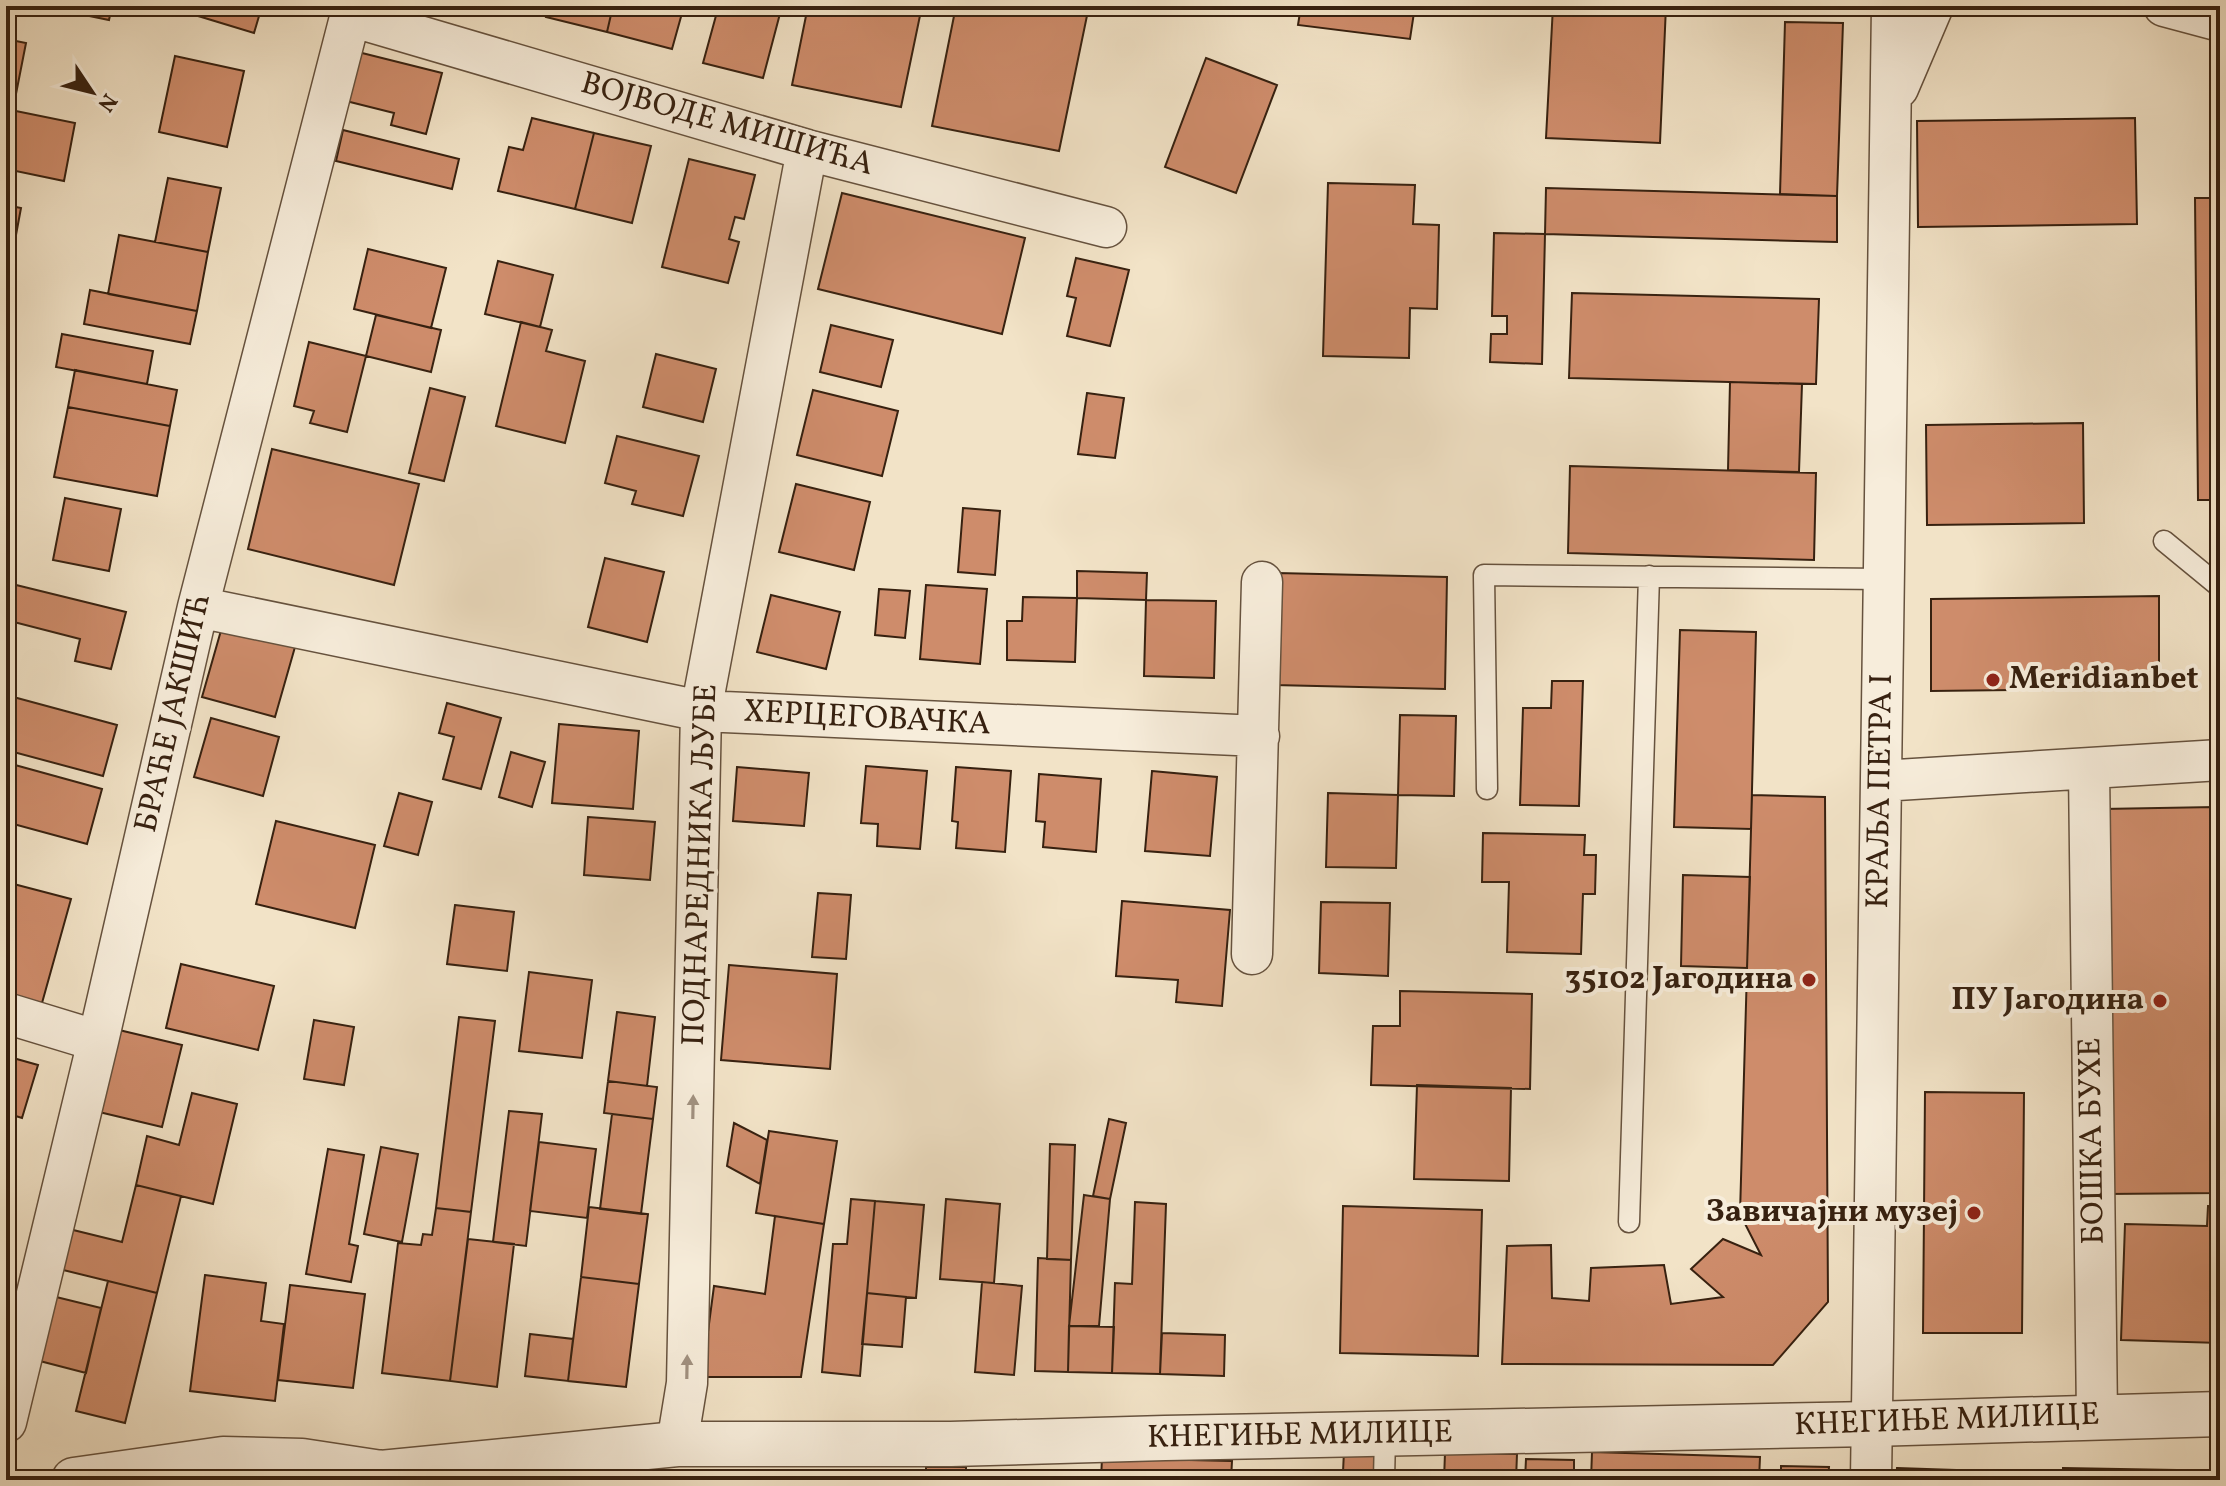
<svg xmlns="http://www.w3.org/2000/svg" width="2226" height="1486" font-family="Vollkorn,serif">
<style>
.building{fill:#ce8c6b;stroke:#372110;stroke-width:2}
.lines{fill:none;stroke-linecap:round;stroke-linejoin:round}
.service-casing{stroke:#66523e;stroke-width:23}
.minor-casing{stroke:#66523e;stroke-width:43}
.tertiary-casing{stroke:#66523e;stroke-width:47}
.service{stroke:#f7eddb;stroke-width:20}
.minor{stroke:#f7eddb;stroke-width:40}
.tertiary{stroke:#f7eddb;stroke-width:44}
.oneway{fill:#a19180}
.poi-dot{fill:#8f2418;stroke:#f7eddb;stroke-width:3}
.labels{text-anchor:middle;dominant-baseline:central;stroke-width:8;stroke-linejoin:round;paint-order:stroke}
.street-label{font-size:32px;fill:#372110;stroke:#f7eddb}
.poi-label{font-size:32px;font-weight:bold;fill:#372110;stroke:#f7eddb;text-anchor:end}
</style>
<rect width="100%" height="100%" fill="#f2e3c7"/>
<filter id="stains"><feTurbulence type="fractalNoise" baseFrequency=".0025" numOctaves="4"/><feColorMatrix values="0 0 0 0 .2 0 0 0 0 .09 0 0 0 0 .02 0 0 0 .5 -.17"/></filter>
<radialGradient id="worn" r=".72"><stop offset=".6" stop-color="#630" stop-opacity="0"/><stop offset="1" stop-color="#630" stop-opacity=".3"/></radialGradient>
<path class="building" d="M 61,6 L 112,6 L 109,20 L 60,10 Z
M 187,6 L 262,6 L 254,33 L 185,12 Z
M 549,6 L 613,6 L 607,32 L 546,17 Z
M 613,6 L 684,6 L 672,49 L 607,32 Z
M 731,6 L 782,6 L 763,78 L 703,63 L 717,12 L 728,15 Z
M 808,6 L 922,6 L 901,107 L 792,85 Z
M 956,6 L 1089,6 L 1059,151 L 932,126 Z
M 1301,6 L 1415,6 L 1410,39 L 1298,25 Z
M 1553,6 L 1666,6 L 1660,143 L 1546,138 Z
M 1785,22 L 1843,23 L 1837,196 L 1780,194 Z
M 6,39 L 26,43 L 16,94 L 6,93 Z
M 354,51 L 442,73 L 426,134 L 391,125 L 394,113 L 342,100 Z
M 175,56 L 244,71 L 227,147 L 159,132 Z
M 1206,58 L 1277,85 L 1236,193 L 1165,167 Z
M 6,109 L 75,123 L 64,181 L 6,169 Z
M 532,118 L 594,133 L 575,209 L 498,191 L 509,147 L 523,150 Z
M 2135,118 L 2137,224 L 1918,227 L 1917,121 Z
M 343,130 L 459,159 L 452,189 L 336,161 Z
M 594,133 L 651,146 L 632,223 L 575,209 Z
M 689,159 L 755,175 L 744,219 L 735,217 L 729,239 L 739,242 L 728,283 L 662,267 Z
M 168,178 L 221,188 L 208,252 L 155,242 Z
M 1328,183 L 1415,185 L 1413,224 L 1439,225 L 1437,309 L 1410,308 L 1409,358 L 1323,356 Z
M 1546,188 L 1837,196 L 1837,242 L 1545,234 Z
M 842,193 L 1025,238 L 1002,334 L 818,289 Z
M 2195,198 L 2220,198 L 2220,500 L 2198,500 Z
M 6,205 L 21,208 L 13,251 L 6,250 Z
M 1494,233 L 1545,234 L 1542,364 L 1490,362 L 1491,334 L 1507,334 L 1507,316 L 1492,316 Z
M 119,235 L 208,252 L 197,311 L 108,294 Z
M 368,249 L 446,268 L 431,328 L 354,309 Z
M 1076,258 L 1129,270 L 1110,346 L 1067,336 L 1076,298 L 1067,296 Z
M 498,261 L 553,275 L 540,327 L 485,314 Z
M 90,290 L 197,311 L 190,344 L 84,324 Z
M 1572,293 L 1819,299 L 1816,384 L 1569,378 Z
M 376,315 L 441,330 L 431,372 L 366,356 Z
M 521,322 L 552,330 L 546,351 L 585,361 L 565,443 L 496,426 Z
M 831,325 L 893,340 L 881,387 L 820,372 Z
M 62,334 L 153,351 L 147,384 L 56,367 Z
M 309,342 L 366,356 L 347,432 L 310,423 L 314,411 L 294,406 Z
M 656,354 L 716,369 L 703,422 L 643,407 Z
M 75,370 L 177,390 L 170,426 L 68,407 Z
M 1730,382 L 1802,384 L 1799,472 L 1728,470 Z
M 430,388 L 465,397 L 444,481 L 409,473 Z
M 813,390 L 898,411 L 882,476 L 797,455 Z
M 1087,393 L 1124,398 L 1115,458 L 1078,454 Z
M 68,407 L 170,426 L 157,496 L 54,477 Z
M 2083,423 L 2084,523 L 1927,525 L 1926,425 Z
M 617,436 L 699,456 L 683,516 L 632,504 L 636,491 L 605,483 Z
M 272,449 L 419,484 L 394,585 L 248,549 Z
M 1570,466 L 1816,473 L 1814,560 L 1568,553 Z
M 796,484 L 870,502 L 854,570 L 779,552 Z
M 65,498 L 121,509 L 109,571 L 53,560 Z
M 963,508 L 1000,511 L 995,575 L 958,572 Z
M 605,558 L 664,572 L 647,642 L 588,627 Z
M 1077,571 L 1147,573 L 1146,600 L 1077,598 Z
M 1277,573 L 1447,577 L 1445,689 L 1274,685 Z
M 8,583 L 126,612 L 111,669 L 75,661 L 80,639 L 6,620 Z
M 926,585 L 987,589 L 980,664 L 920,659 Z
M 879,589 L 910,591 L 905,638 L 875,635 Z
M 771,595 L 840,612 L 826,669 L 757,652 Z
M 2159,596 L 2159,688 L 1931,691 L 1931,599 Z
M 1023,597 L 1077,598 L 1075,662 L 1007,660 L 1007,621 L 1022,621 Z
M 1146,600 L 1216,601 L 1214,678 L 1144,676 Z
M 224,620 L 297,640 L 275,717 L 202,697 Z
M 1680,630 L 1756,632 L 1751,829 L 1674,827 Z
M 1552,681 L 1583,681 L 1579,806 L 1520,805 L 1523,708 L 1551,708 Z
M 6,695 L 117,725 L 103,776 L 6,750 Z
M 447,703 L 501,718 L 481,789 L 443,779 L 454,737 L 439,733 Z
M 1400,715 L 1456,716 L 1454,796 L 1398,795 Z
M 211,718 L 279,737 L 263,796 L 194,777 Z
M 559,724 L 639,731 L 633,809 L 552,803 Z
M 511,752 L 545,762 L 532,807 L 499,797 Z
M 15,765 L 102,789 L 87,844 L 6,822 L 6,797 Z
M 866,766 L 927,771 L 920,849 L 877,846 L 878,824 L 861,823 Z
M 737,767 L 809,773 L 804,826 L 733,821 Z
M 956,767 L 1011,771 L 1005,852 L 956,848 L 958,822 L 952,821 Z
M 1152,771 L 1217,777 L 1210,856 L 1145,851 Z
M 1039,774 L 1101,779 L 1096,852 L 1043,847 L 1045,822 L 1036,821 Z
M 399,793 L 432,802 L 418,855 L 384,846 Z
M 1328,793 L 1398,795 L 1396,868 L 1326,867 Z
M 1752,795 L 1825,797 L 1828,1302 L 1773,1365 L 1502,1364 L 1507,1246 L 1551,1245 L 1552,1298 L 1589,1301 L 1591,1268 L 1664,1265 L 1671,1304 L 1723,1297 L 1691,1269 L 1723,1239 L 1761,1255 L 1740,1214 Z
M 2215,807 L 2219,1193 L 2106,1194 L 2102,809 Z
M 588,817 L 655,822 L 650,880 L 584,875 Z
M 276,821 L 375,845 L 355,928 L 256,904 Z
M 1483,833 L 1585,835 L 1584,855 L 1596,855 L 1595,894 L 1583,894 L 1581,954 L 1507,952 L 1509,882 L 1482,882 Z
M 1683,875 L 1750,877 L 1747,968 L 1681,966 Z
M 6,882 L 71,899 L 42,1003 L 6,994 Z
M 818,893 L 851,895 L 846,959 L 812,957 Z
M 1122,901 L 1230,910 L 1222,1006 L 1176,1002 L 1178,980 L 1116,976 Z
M 1321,902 L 1390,903 L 1388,976 L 1319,973 Z
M 455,905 L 514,912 L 507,971 L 447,964 Z
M 181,964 L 274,986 L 258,1050 L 166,1028 Z
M 729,965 L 837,974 L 830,1069 L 721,1060 Z
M 529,972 L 592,980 L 582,1058 L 519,1051 Z
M 1400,991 L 1532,994 L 1530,1089 L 1371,1085 L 1373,1026 L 1400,1026 Z
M 617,1012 L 655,1017 L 647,1086 L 608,1081 Z
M 459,1017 L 495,1021 L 471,1212 L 436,1208 Z
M 314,1020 L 354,1027 L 344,1085 L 304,1079 Z
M 119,1030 L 182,1045 L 162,1127 L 99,1112 Z
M 6,1056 L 38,1065 L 22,1118 L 6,1113 Z
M 608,1081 L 657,1087 L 653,1119 L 604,1113 Z
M 1417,1085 L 1511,1088 L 1509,1181 L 1414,1179 Z
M 1925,1092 L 2024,1093 L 2022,1333 L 1923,1333 Z
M 192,1093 L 237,1104 L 213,1204 L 136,1185 L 147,1136 L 179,1145 Z
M 509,1111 L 542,1114 L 526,1246 L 493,1242 Z
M 612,1114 L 653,1119 L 641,1214 L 600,1209 Z
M 1109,1119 L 1126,1123 L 1110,1199 L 1093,1196 Z
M 734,1123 L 767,1140 L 760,1184 L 727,1166 Z
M 769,1131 L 837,1141 L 824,1224 L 756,1213 Z
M 539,1142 L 596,1149 L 587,1218 L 530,1211 Z
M 1050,1144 L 1075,1145 L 1071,1260 L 1047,1259 Z
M 381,1147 L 418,1154 L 402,1242 L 364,1234 Z
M 328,1149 L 364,1155 L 349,1244 L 358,1246 L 351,1282 L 306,1274 Z
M 136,1185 L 181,1196 L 157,1293 L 55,1268 L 65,1228 L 122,1242 Z
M 1084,1195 L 1110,1199 L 1099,1326 L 1069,1326 Z
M 851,1199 L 875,1201 L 860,1376 L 822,1372 L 833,1244 L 847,1244 Z
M 946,1199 L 1000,1204 L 994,1283 L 940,1279 Z
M 875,1201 L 924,1205 L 916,1298 L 867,1293 Z
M 1135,1202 L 1166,1204 L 1160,1374 L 1112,1373 L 1115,1283 L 1132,1284 Z
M 1343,1206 L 1482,1210 L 1478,1356 L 1340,1353 Z
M 2208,1206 L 2220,1207 L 2220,1343 L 2121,1340 L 2125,1224 L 2207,1226 Z
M 589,1207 L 648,1214 L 639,1284 L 581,1277 Z
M 436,1208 L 471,1212 L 450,1381 L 382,1373 L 398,1243 L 421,1245 L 423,1234 L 432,1235 Z
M 775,1216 L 824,1224 L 801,1377 L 702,1377 L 714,1286 L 765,1294 Z
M 468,1239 L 514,1244 L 497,1387 L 450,1381 Z
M 1038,1258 L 1071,1260 L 1068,1372 L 1035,1371 Z
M 205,1275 L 266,1283 L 261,1321 L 284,1324 L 275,1401 L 190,1391 Z
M 581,1277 L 639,1284 L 626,1387 L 568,1381 Z
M 108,1281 L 157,1293 L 125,1423 L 76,1411 Z
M 982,1282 L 1022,1286 L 1014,1375 L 975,1372 Z
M 290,1285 L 365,1294 L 353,1388 L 278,1380 Z
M 867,1293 L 906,1297 L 902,1347 L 862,1344 Z
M 48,1295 L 101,1308 L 86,1373 L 32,1359 Z
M 1069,1326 L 1114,1327 L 1112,1373 L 1068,1372 Z
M 1162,1333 L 1225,1335 L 1224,1376 L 1160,1374 Z
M 530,1334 L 573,1339 L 568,1381 L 525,1376 Z
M 1344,1451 L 1378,1452 L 1377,1480 L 1336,1480 L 1337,1472 L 1343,1472 Z
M 1592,1452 L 1760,1457 L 1759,1480 L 1591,1480 Z
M 1445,1453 L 1517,1454 L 1516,1480 L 1444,1480 Z
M 1102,1458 L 1232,1461 L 1231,1480 L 1101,1480 Z
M 1526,1459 L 1574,1460 L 1574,1480 L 1525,1480 Z
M 1781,1466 L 1829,1467 L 1828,1480 L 1781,1480 Z
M 926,1467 L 966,1467 L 966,1480 L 926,1480 Z
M 1897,1468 L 1985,1471 L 1985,1480 L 1896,1480 Z
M 2063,1468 L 2176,1470 L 2175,1480 L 2063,1480 Z
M 2176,1470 L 2220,1472 L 2220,1480 L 2175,1480 Z
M 1985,1471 L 2029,1472 L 2029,1480 L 1985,1480 Z
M 1049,1477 L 1049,1480 L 1013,1480 L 1013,1478 Z"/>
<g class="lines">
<defs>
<path id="service" d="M 2164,541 L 2220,587
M 1487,789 L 1484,575 L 1884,579
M 1629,1222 L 1649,576
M 1384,1480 L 1385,1435"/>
<path id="minor" d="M 2164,6 L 2220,21
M 351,16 L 807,150 L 1106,227
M 1898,88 L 1933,6
M 198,607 L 701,711 L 1259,736
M 2089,769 L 2097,1417
M 1881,781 L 2220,760
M 1252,954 L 1262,582
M 6,1013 L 98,1041
M 6,1422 L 98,1041 L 198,607 L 353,6
M 677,1444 L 687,1383 L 701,711 L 807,150
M 1871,1480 L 1892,6"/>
<path id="tertiary" d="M 74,1480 L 223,1459 L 302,1461 L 381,1473 L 677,1444 L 951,1444 L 1165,1438 L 1872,1424 L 2220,1414"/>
</defs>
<use href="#service" class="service-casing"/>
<use href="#minor" class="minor-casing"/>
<use href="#tertiary" class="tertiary-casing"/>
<use href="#service" class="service"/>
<use href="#minor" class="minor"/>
<use href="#tertiary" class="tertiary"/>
</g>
<defs><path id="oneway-solid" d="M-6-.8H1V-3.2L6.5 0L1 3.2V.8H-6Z" transform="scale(2)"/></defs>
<g class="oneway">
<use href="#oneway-solid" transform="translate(693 1107) rotate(-89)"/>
<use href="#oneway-solid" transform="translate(687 1367) rotate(-89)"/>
</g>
<g class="poi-dot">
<circle cx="1993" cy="680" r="8"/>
<circle cx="1809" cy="980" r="8"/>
<circle cx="2160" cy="1001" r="8"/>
<circle cx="1974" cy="1213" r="8"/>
</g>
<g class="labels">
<g class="street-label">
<text transform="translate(727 125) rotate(16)">ВОЈВОДЕ МИШИЋА</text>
<text transform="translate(174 713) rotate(-77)">БРАЋЕ ЈАКШИЋ</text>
<text transform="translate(867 719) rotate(3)">ХЕРЦЕГОВАЧКА</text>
<text transform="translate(1881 791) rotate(-89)">КРАЉА ПЕТРА I</text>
<text transform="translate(701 865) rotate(-88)">ПОДНАРЕДНИКА ЉУБЕ</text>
<text transform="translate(2093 1141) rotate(-91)">БОШКА БУХЕ</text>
<text transform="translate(1947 1421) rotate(-2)">КНЕГИЊЕ МИЛИЦЕ</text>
<text transform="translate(1300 1436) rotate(-1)">КНЕГИЊЕ МИЛИЦЕ</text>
</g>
<g class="poi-label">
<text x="2009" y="680" text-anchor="start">Meridianbet</text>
<text x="1793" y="980">35102 Јагодина</text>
<text x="2144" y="1001">ПУ Јагодина</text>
<text x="1958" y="1213">Завичајни музеј</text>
</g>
</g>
<rect width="2226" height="1486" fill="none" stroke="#f2e3c7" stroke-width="32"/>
<rect x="8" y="8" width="2210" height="1470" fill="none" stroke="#372110" stroke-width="4"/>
<rect x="16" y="16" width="2194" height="1454" fill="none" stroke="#372110" stroke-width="2"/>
<g transform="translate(92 92) rotate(125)" stroke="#f7eddb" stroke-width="6" paint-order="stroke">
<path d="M0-6L14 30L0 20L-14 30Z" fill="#372110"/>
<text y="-12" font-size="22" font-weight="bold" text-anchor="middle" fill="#372110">N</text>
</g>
<rect width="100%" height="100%" filter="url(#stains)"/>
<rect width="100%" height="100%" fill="url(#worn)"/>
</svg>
